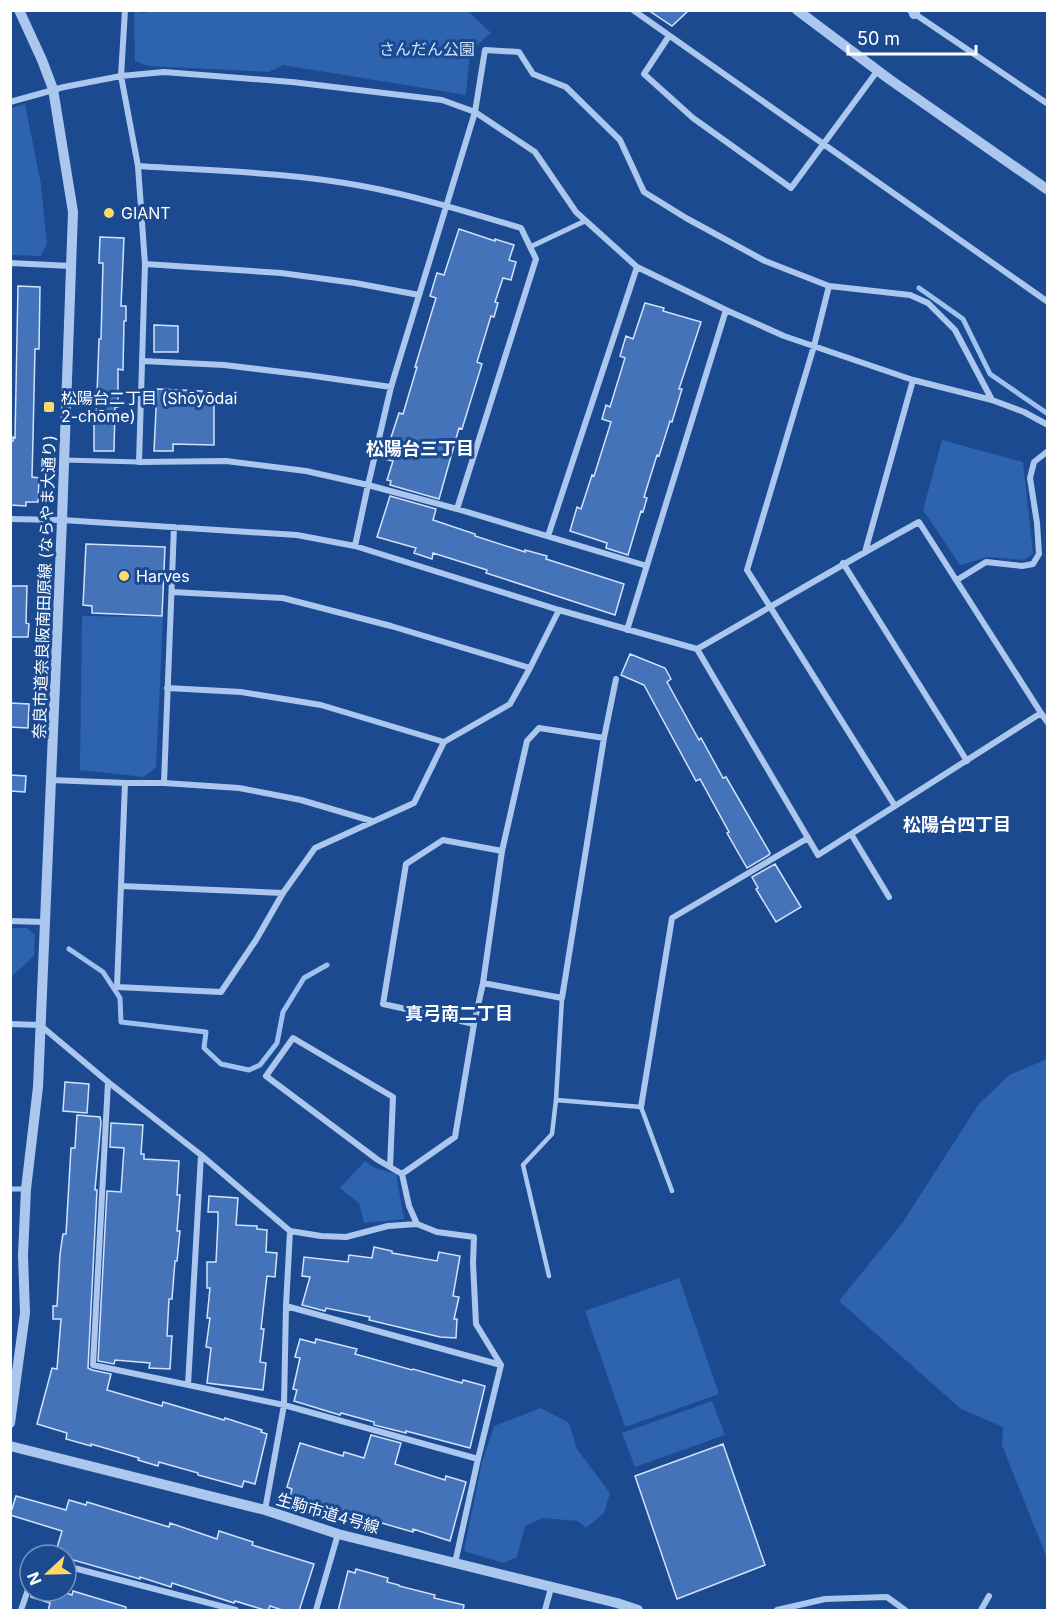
<svg xmlns="http://www.w3.org/2000/svg" width="1058" height="1621" font-family="Inter,'Noto Sans JP',sans-serif">
<style>
.green{fill:#2e63af}
.lines{fill:none;stroke-linecap:round;stroke-linejoin:round}
.stream{stroke:#9ec1f0;stroke-width:5}
.building{fill:#4473b9;stroke:#d1e2fa;stroke-width:1.5}
.service{stroke:#abc7ee;stroke-width:4.5}
.pedestrian{stroke:#abc7ee;stroke-width:5}
.minor{stroke:#abc7ee;stroke-width:6}
.tertiary{stroke:#abc7ee;stroke-width:10}
.poi-dot{fill:#ffd968;stroke:#1b4a91;stroke-width:2}
.labels{text-anchor:middle;dominant-baseline:central;stroke-width:6;stroke-linejoin:round;paint-order:stroke}
.park-label{font-size:16px;fill:#d1e2fa;stroke:#1b4a91}
.poi-label{font-size:16px;fill:#fff;stroke:#1b4a91;text-anchor:start}
.street-label{font-size:16px;fill:#fff;stroke:#1b4a91}
.neighbourhood-label{font-size:18px;font-weight:bold;fill:#fff;stroke:#1b4a91}
</style>
<rect width="100%" height="100%" fill="#1b4a91"/>
<path class="green" d="M 154,10 L 468,11 L 491,33 L 470,51 L 466,95 L 283,65 L 269,72 L 148,66 L 135,61 L 134,11 L 144,13 Z
M 25,104 L 41,184 L 47,244 L 41,256 L 11,255 L 11,108 Z
M 942,440 L 1023,462 L 1033,554 L 1024,560 L 988,557 L 960,565 L 923,510 Z
M 82,616 L 163,617 L 156,767 L 144,777 L 80,770 Z
M 11,928 L 27,928 L 35,935 L 34,956 L 11,977 Z
M 1047,1059 L 1047,1558 L 1002,1445 L 1003,1427 L 961,1409 L 839,1301 L 903,1222 L 978,1105 L 1009,1075 Z
M 365,1161 L 375,1168 L 396,1174 L 404,1219 L 364,1223 L 359,1203 L 340,1188 Z
M 679,1278 L 719,1394 L 625,1427 L 585,1311 Z
M 712,1401 L 725,1435 L 635,1467 L 622,1433 Z
M 541,1408 L 569,1423 L 577,1449 L 610,1493 L 604,1513 L 586,1528 L 578,1521 L 543,1518 L 525,1526 L 517,1557 L 504,1563 L 464,1551 L 482,1462 L 494,1426 Z"/>
<g class="lines">
<path class="stream" d="M 919,288 L 963,319 L 990,374 L 1048,414
M 69,949 L 103,972 L 120,998 L 121,1022 L 206,1032 L 204,1048 L 221,1064 L 249,1070 L 260,1065 L 277,1043 L 283,1012 L 304,978 L 327,965"/>
</g>
<path class="building" d="M 648,10 L 689,10 L 672,26 Z
M 459,229 L 495,241 L 495,239 L 514,245 L 509,260 L 516,262 L 511,280 L 503,278 L 495,302 L 498,303 L 494,317 L 491,316 L 477,362 L 482,364 L 462,429 L 459,428 L 439,499 L 390,485 L 391,481 L 387,480 L 393,461 L 384,459 L 399,413 L 403,414 L 417,367 L 415,367 L 436,298 L 430,296 L 437,273 L 444,275 Z
M 100,237 L 124,238 L 121,306 L 126,306 L 126,321 L 124,321 L 123,370 L 118,369 L 118,407 L 115,407 L 114,451 L 94,451 L 94,422 L 96,422 L 99,339 L 101,339 L 103,263 L 99,263 Z
M 18,286 L 40,287 L 39,349 L 35,349 L 33,438 L 32,477 L 39,478 L 38,502 L 26,502 L 26,506 L 10,505 L 11,441 L 13,441 L 13,437 L 15,438 Z
M 645,303 L 664,308 L 663,311 L 701,322 L 679,389 L 682,389 L 672,422 L 670,421 L 659,456 L 657,455 L 644,497 L 647,498 L 643,512 L 641,511 L 628,555 L 606,548 L 607,543 L 570,531 L 577,507 L 581,509 L 592,475 L 594,476 L 611,422 L 602,419 L 606,405 L 610,407 L 625,358 L 620,356 L 626,336 L 633,339 Z
M 154,325 L 178,326 L 178,352 L 154,352 Z
M 157,389 L 202,391 L 202,393 L 214,393 L 214,445 L 173,444 L 173,451 L 154,451 Z
M 390,496 L 436,509 L 433,520 L 475,534 L 475,536 L 525,552 L 525,550 L 547,556 L 546,559 L 624,584 L 615,615 L 486,573 L 487,570 L 433,553 L 432,559 L 414,553 L 416,548 L 377,537 Z
M 86,544 L 165,547 L 162,616 L 92,613 L 92,606 L 83,605 Z
M 10,586 L 27,586 L 26,623 L 29,624 L 28,637 L 10,637 Z
M 630,654 L 665,668 L 671,679 L 667,682 L 699,740 L 701,738 L 723,778 L 726,777 L 770,853 L 769,855 L 747,868 L 727,833 L 729,832 L 700,779 L 696,781 L 644,685 L 621,675 Z
M 10,703 L 29,704 L 28,728 L 10,727 Z
M 10,775 L 26,776 L 25,792 L 10,791 Z
M 775,864 L 801,907 L 776,922 L 756,889 L 758,888 L 752,877 Z
M 65,1082 L 89,1084 L 87,1113 L 63,1111 Z
M 77,1115 L 100,1117 L 101,1122 L 95,1190 L 97,1190 L 88,1368 L 92,1370 L 111,1374 L 107,1390 L 162,1406 L 163,1402 L 224,1420 L 225,1418 L 262,1430 L 261,1432 L 267,1434 L 255,1484 L 244,1481 L 242,1487 L 198,1475 L 198,1473 L 159,1462 L 158,1466 L 138,1460 L 139,1458 L 91,1444 L 91,1446 L 66,1439 L 67,1433 L 37,1424 L 52,1368 L 57,1369 L 61,1319 L 53,1319 L 53,1306 L 57,1306 L 60,1254 L 63,1234 L 66,1234 L 71,1148 L 75,1148 Z
M 111,1123 L 143,1125 L 141,1154 L 144,1154 L 144,1159 L 179,1161 L 177,1195 L 180,1195 L 177,1231 L 180,1231 L 177,1261 L 175,1261 L 172,1299 L 169,1299 L 167,1336 L 172,1336 L 170,1369 L 149,1368 L 150,1363 L 115,1360 L 114,1364 L 98,1361 L 107,1191 L 121,1192 L 124,1148 L 110,1147 Z
M 209,1196 L 238,1198 L 236,1225 L 257,1226 L 257,1229 L 267,1230 L 266,1252 L 277,1253 L 275,1277 L 267,1276 L 261,1329 L 264,1329 L 260,1362 L 266,1363 L 263,1390 L 207,1383 L 211,1348 L 206,1347 L 210,1318 L 207,1318 L 210,1288 L 207,1288 L 207,1262 L 216,1262 L 218,1221 L 218,1212 L 208,1212 Z
M 374,1247 L 392,1251 L 392,1253 L 437,1261 L 439,1252 L 460,1256 L 453,1296 L 459,1297 L 454,1319 L 457,1319 L 456,1338 L 440,1337 L 369,1320 L 370,1317 L 326,1308 L 325,1311 L 302,1305 L 310,1277 L 302,1276 L 304,1257 L 348,1262 L 349,1255 L 372,1258 Z
M 300,1339 L 315,1343 L 316,1339 L 357,1349 L 355,1354 L 412,1370 L 413,1369 L 462,1383 L 463,1380 L 485,1386 L 470,1448 L 406,1431 L 406,1433 L 374,1425 L 374,1422 L 341,1413 L 340,1415 L 294,1401 L 297,1390 L 293,1389 L 300,1358 L 295,1357 Z
M 371,1435 L 401,1443 L 395,1464 L 445,1480 L 446,1476 L 466,1482 L 450,1541 L 413,1529 L 413,1532 L 378,1522 L 377,1526 L 309,1503 L 308,1506 L 289,1500 L 292,1489 L 287,1487 L 300,1443 L 343,1456 L 344,1452 L 364,1458 Z
M 723,1444 L 765,1565 L 677,1599 L 635,1476 Z
M 16,1496 L 66,1510 L 69,1500 L 86,1505 L 87,1502 L 169,1527 L 170,1523 L 217,1539 L 219,1531 L 253,1542 L 252,1545 L 314,1564 L 299,1611 L 285,1611 L 270,1606 L 268,1611 L 235,1601 L 234,1603 L 172,1583 L 171,1587 L 140,1577 L 140,1579 L 66,1558 L 66,1555 L 60,1555 L 62,1549 L 57,1548 L 62,1531 L 10,1515 Z
M 356,1569 L 388,1578 L 387,1582 L 399,1585 L 399,1586 L 435,1595 L 434,1598 L 464,1605 L 463,1611 L 338,1611 L 348,1571 L 355,1573 Z
M 33,1591 L 60,1591 L 72,1595 L 73,1591 L 126,1607 L 126,1611 L 48,1611 L 50,1603 L 31,1597 Z"/>
<g class="lines">
<path class="service" d="M 556,1100 L 641,1107 L 672,1191
M 549,1276 L 523,1165 L 552,1134 L 556,1100 L 562,998"/>
<path class="pedestrian" d="M 530,247 L 585,221
M 65,460 L 139,462
M 10,1189 L 26,1189"/>
<path class="minor" d="M 125,10 L 121,76 L 138,166 L 145,264
M 633,10 L 1048,302
M 909,10 L 1048,104
M 669,36 L 644,74 L 693,118 L 791,188 L 878,70
M 10,102 L 64,87 L 121,76 L 164,72 L 292,82 L 442,100 L 475,112 L 535,152 L 576,212 L 637,267 L 726,310 L 784,336 L 913,380 L 865,552
M 138,166 C 213,171 288,172 362,186 C 416,196 468,212 521,228 L 536,259 L 457,509
M 10,263 L 71,266
M 829,286 L 910,295 L 928,303 L 955,330 L 992,400
M 419,295 L 355,283 L 281,273 L 145,264 L 139,462 L 226,461 L 306,471 L 368,485 L 457,509 L 647,566
M 143,361 L 224,365 L 307,375 L 391,387
M 913,380 L 992,400 L 1024,412 L 1048,425
M 10,519 L 62,520 L 297,535 L 355,546 L 559,610 L 697,649 L 818,855 L 1041,713 L 919,522 C 844,563 771,607 697,649
M 174,527 L 164,783 L 239,788 L 301,800 L 372,821
M 548,536 L 637,267
M 355,546 L 368,485 L 391,387 L 475,112 L 485,50 L 519,52 L 533,74 L 566,87 L 620,140 L 644,192 L 686,218 L 765,261 L 829,286 L 814,346 L 747,570 L 895,806
M 843,563 L 967,761
M 957,580 L 986,562 L 1022,566 L 1033,564 L 1039,554 L 1037,523 L 1030,478 L 1034,462 L 1048,451
M 172,592 L 283,598 L 391,626 L 530,668 L 559,610
M 627,630 L 726,310
M 167,688 L 241,692 L 321,705 L 444,742
M 1041,713 L 1048,723
M 51,780 L 125,783 L 164,783
M 125,783 L 117,987 L 221,992 L 256,940 L 283,893 L 315,848 L 414,803 L 444,742 L 510,704 L 530,668
M 851,834 L 889,897
M 121,886 L 283,893
M 10,921 L 45,922
M 483,983 L 562,998 L 604,738 L 616,679
M 10,1024 L 40,1025 L 108,1082 L 201,1155 L 290,1231 L 286,1306 L 284,1405 L 265,1510
M 474,1024 L 383,1004 L 406,864 L 443,840 L 502,851
M 108,1082 L 93,1365 L 284,1405 L 478,1459
M 641,1107 L 672,918 L 808,838
M 390,1167 L 393,1097 L 293,1038 L 266,1076 L 378,1160 L 402,1174 L 409,1206 L 417,1224
M 402,1174 L 455,1137 L 474,1024 L 483,983 L 502,851 L 527,741 L 539,728 L 604,738
M 290,1231 L 321,1236 L 346,1237 L 388,1226 L 417,1224 L 437,1232 L 474,1237 L 473,1263 L 476,1324 L 501,1365 L 478,1459 L 455,1563
M 286,1306 L 501,1365
M 188,1385 L 201,1155
M 66,1566 L 236,1610
M 21,1610 L 30,1584
M 316,1610 L 338,1534
M 545,1610 L 551,1588
M 777,1610 L 825,1599 L 887,1597 L 905,1610
M 981,1610 L 989,1596"/>
<path class="tertiary" d="M 797,10 L 889,79 L 1048,190
M 914,14 L 916,10
M 10,1423 L 25,1313 L 23,1255 L 26,1189 L 38,1087 L 62,520 L 73,212 L 53,89 L 42,60 L 19,10
M 10,1446 L 265,1510 L 338,1534 L 617,1603 L 638,1610"/>
</g>
<g class="poi-dot">
<circle cx="109" cy="213" r="6"/>
<rect x="43" y="401" width="12" height="12" rx="3"/>
<circle cx="124" cy="576" r="6"/>
</g>
<g class="labels">
<g class="park-label">
<text x="427" y="49">さんだん公園</text>
</g>
<g class="poi-label">
<text x="121" y="213">GIANT</text>
<text x="61" y="398">松陽台二丁目 (Shōyōdai<tspan x="61" dy="18">2-chōme)</tspan></text>
<text x="136" y="576">Harves</text>
</g>
<g class="street-label">
<text transform="translate(44 587) rotate(-88)">奈良市道奈良阪南田原線 (ならやま大通り)</text>
<text transform="translate(328 1513) rotate(16)">生駒市道4号線</text>
</g>
<g class="neighbourhood-label">
<text x="420" y="448">松陽台三丁目</text>
<text x="957" y="824">松陽台四丁目</text>
<text x="459" y="1013">真弓南二丁目</text>
</g>
</g>
<rect width="1058" height="1621" fill="none" stroke="#ffffff" stroke-width="24"/>
<g transform="translate(48 1573) rotate(248)"><circle r="28" fill="#1b4a91" stroke="#7692bd" stroke-width="1.5"/>
<path d="M0-4.5L10 22L0 15L-10 22Z" fill="#ffd968"/>
<text y="-9" font-size="16" font-weight="bold" text-anchor="middle" fill="#ffffff">N</text>
</g>
<path d="M848 45v9h128v-9" fill="none" stroke="#ffffff" stroke-width="3"/>
<text x="857" y="45" font-size="18" fill="#ffffff" stroke="#1b4a91" stroke-width="4.5" paint-order="stroke">50 m</text>
</svg>
